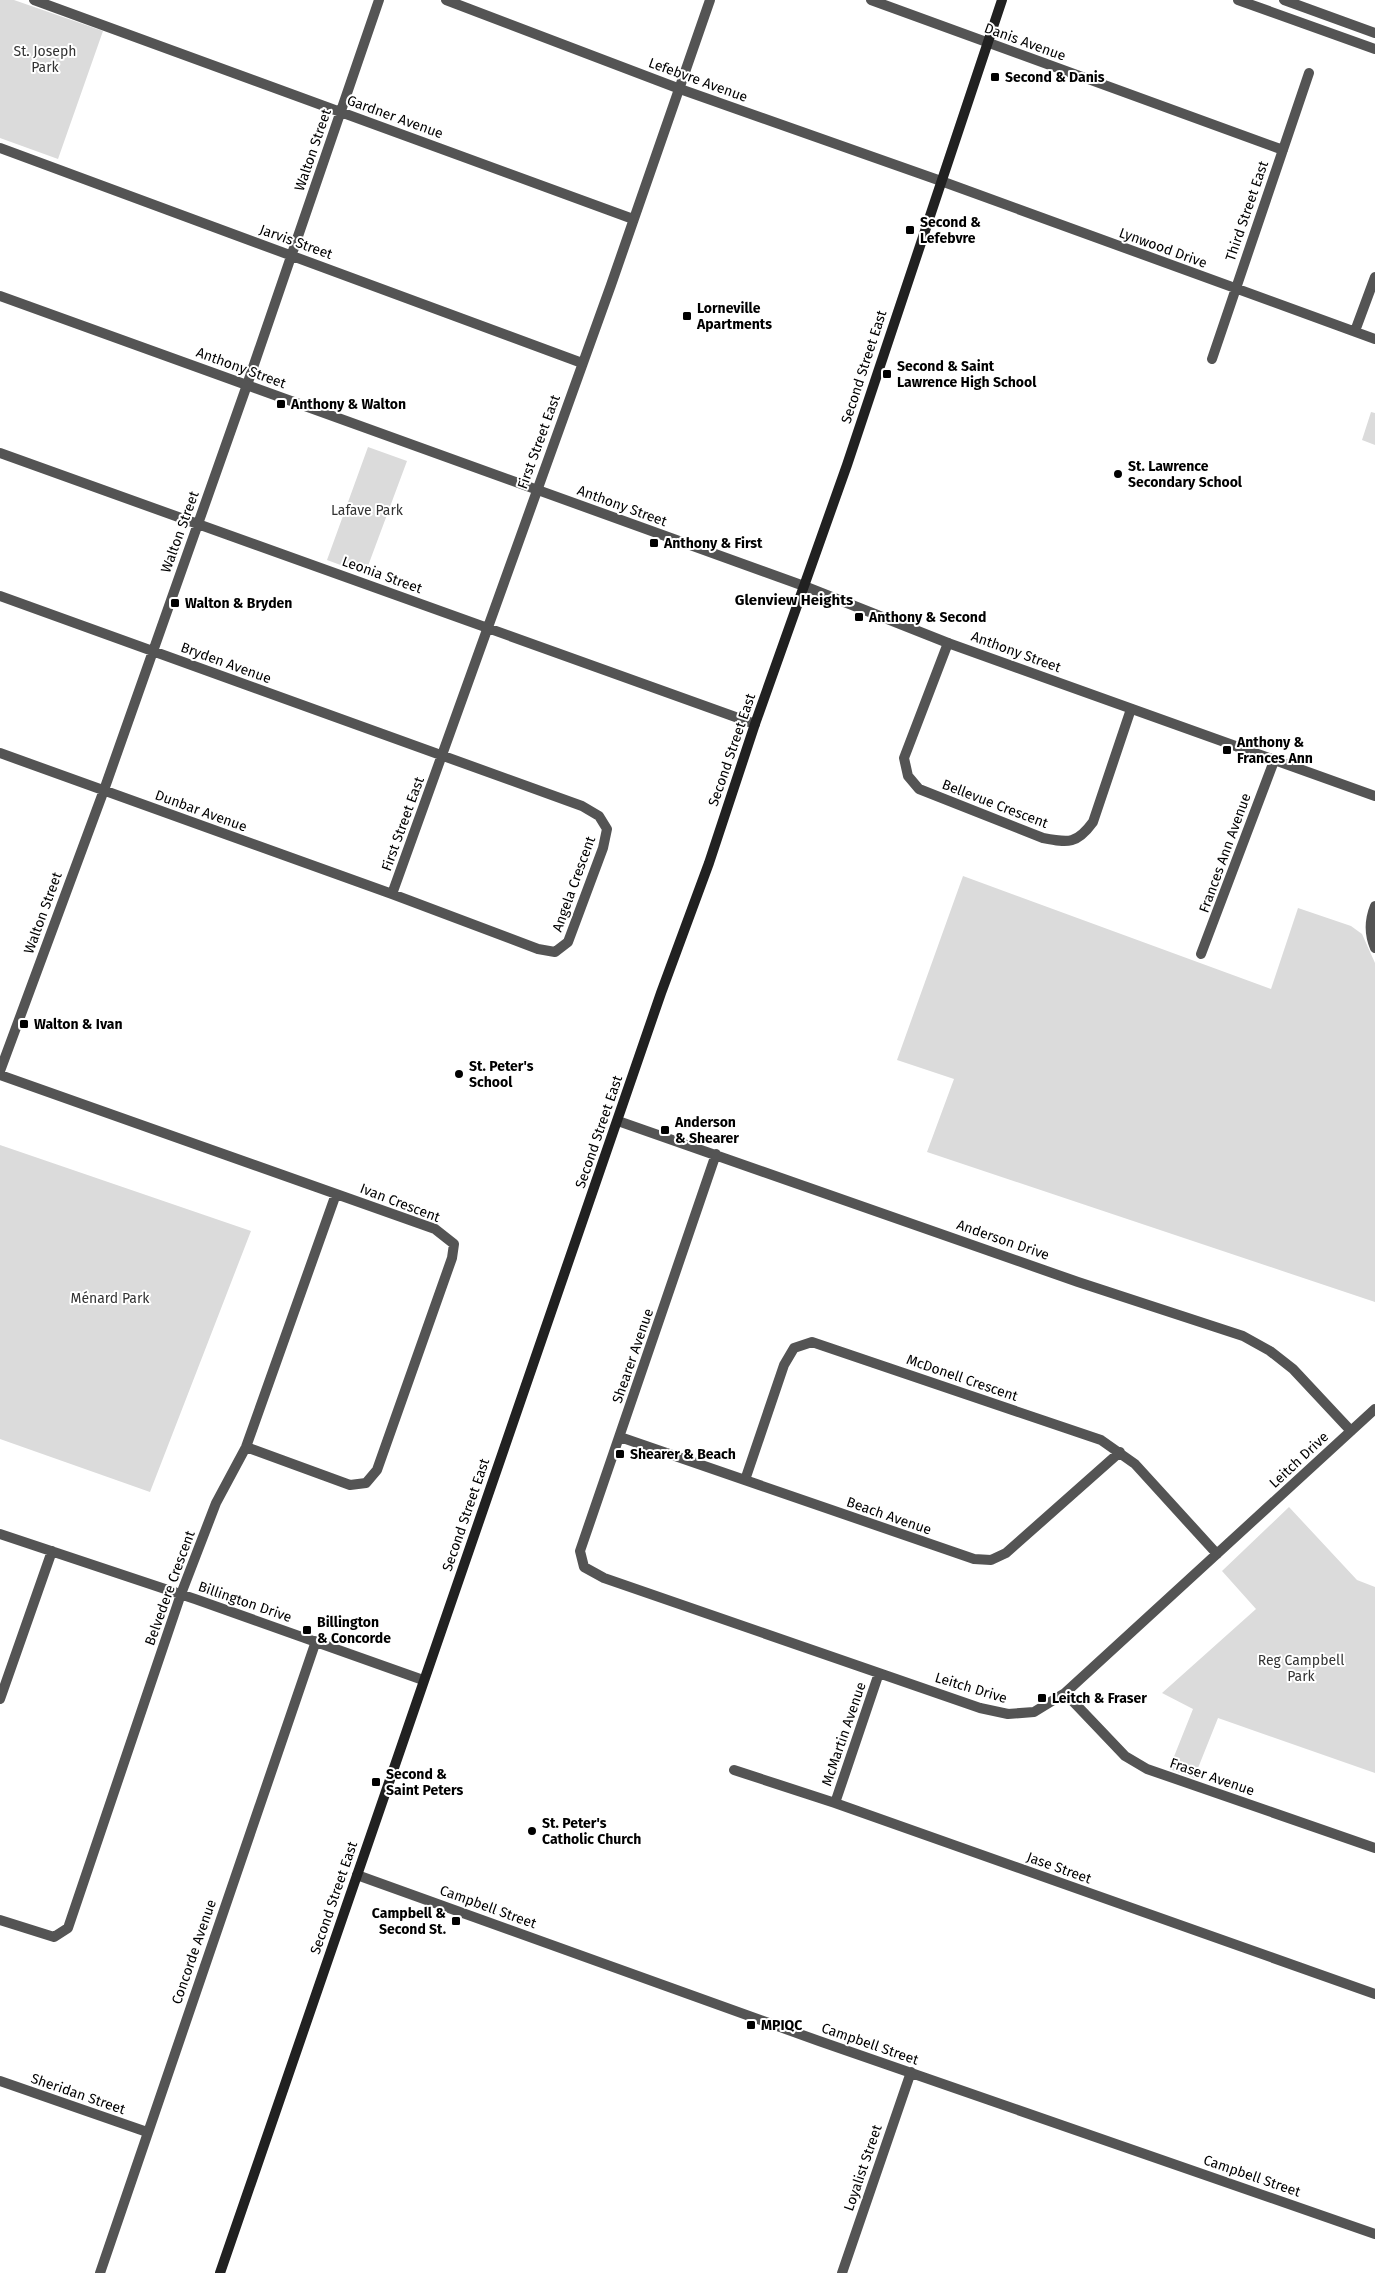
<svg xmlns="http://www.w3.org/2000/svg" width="1375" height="2273" font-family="'Fira Sans',sans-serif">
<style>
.green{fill:#dbdbdb}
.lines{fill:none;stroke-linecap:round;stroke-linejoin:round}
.minor{stroke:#545454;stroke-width:10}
.tertiary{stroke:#545454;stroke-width:10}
.secondary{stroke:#212121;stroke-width:10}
.poi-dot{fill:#000;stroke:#fff;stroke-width:2}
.labels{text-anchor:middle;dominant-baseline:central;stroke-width:4;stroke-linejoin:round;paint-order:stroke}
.street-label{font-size:14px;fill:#000;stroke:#fff}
.park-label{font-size:14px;fill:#323232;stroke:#fff}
.poi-label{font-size:14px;font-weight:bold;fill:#000;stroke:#fff;text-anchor:start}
.neighbourhood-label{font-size:15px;font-weight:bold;fill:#000;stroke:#fff}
</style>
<rect width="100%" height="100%" fill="#fff"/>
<path class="green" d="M 0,0 L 14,0 L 103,31 L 58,159 L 0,138 Z
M 1371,412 L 1375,413 L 1375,445 L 1362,440 Z
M 368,447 L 407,461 L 365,574 L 327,560 Z
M 963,876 L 1271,989 L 1298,908 L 1351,926 L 1362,934 L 1375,963 L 1375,1302 L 927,1152 L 954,1079 L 897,1060 Z
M 0,1145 L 251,1231 L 150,1492 L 0,1439 Z
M 1289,1507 L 1357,1580 L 1375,1587 L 1375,1773 L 1218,1718 L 1194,1778 L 1169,1769 L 1193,1709 L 1162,1693 L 1256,1609 L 1222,1571 Z"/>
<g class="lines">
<path class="minor" d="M 34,0 L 633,219
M 871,0 L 1283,150
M 0,148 L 582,363
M 941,181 L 1375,339
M 1355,331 L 1375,277
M 1212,359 L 1309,73
M 0,453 L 755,724
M 0,596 L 582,806 L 599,816 L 607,829 L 603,848 L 568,942 L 555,952 L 538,949 L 392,894 L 0,753
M 948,643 L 904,758 L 908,776 L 919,789 L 1043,838 C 1069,843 1077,844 1093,822 L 1131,709
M 392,894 L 611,285 L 710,0
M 1375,906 C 1369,921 1369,934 1375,948
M 1201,954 L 1274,761
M 0,1071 L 104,790 L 247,385 L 379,0
M 0,1075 L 435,1229 L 454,1244 L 452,1258 L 377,1470 L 366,1483 L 350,1485 L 246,1447
M 618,1121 L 1078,1282 L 1243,1336 L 1270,1351 L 1293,1369 L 1351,1431
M 716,1154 L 580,1551 L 584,1567 L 604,1578 L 980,1708 L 1008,1714 L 1034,1712 L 1065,1693 L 1375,1409
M 620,1437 L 974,1559 L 991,1560 L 1006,1553 L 1120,1452
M 745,1480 L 784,1365 L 794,1348 L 812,1342 L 1101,1440 L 1135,1464 L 1217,1554
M 0,1534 L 195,1599 L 423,1680
M 1065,1693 L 1125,1756 L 1147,1769 L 1375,1848
M 0,1699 L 52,1551
M 734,1770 L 835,1803 L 1375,1994
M 835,1803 L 879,1673
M 357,1875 L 819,2041 L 1375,2234
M 0,1920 L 54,1937 L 68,1928 L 181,1594 L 216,1503 L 246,1447 L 336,1194
M 0,2081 L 147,2132
M 100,2273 L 316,1641
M 842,2273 L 911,2072"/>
<path class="tertiary" d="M 446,0 L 680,89 L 941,181
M 1238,0 L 1375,49
M 1284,0 L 1375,33
M 0,296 L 804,586 L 948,643 L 1375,796"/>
<path class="secondary" d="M 220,2273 L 661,993 L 709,863 L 755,724 L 847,465 L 1002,0"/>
</g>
<g class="poi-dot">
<rect x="990" y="72" width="10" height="10" rx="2.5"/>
<rect x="905" y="225" width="10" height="10" rx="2.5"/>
<rect x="682" y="311" width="10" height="10" rx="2.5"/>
<rect x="882" y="369" width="10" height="10" rx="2.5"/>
<rect x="276" y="399" width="10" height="10" rx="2.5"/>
<circle cx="1118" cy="474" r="5"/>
<rect x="649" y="538" width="10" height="10" rx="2.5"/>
<rect x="170" y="598" width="10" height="10" rx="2.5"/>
<rect x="854" y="612" width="10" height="10" rx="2.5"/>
<rect x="1222" y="745" width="10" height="10" rx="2.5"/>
<rect x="19" y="1019" width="10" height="10" rx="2.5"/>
<circle cx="459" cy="1074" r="5"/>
<rect x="660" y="1125" width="10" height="10" rx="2.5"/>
<rect x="615" y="1449" width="10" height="10" rx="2.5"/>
<rect x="302" y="1625" width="10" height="10" rx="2.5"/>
<rect x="1037" y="1693" width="10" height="10" rx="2.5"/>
<rect x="371" y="1777" width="10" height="10" rx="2.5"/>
<circle cx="532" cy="1831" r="5"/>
<rect x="451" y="1916" width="10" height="10" rx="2.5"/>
<rect x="746" y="2020" width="10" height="10" rx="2.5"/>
</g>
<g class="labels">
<g class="street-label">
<text transform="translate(1025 42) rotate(20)">Danis Avenue</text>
<text transform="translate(698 80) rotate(20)">Lefebvre Avenue</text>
<text transform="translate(395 117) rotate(20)">Gardner Avenue</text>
<text transform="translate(313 150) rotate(-71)">Walton Street</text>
<text transform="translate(1247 211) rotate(-71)">Third Street East</text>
<text transform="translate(296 242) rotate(20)">Jarvis Street</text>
<text transform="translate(1163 248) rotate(20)">Lynwood Drive</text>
<text transform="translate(864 367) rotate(-72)">Second Street East</text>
<text transform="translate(241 368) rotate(20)">Anthony Street</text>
<text transform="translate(539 442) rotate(-70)">First Street East</text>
<text transform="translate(622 506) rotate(20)">Anthony Street</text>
<text transform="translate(180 532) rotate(-70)">Walton Street</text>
<text transform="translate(382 575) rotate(20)">Leonia Street</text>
<text transform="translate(1016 652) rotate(20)">Anthony Street</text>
<text transform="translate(226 663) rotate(20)">Bryden Avenue</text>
<text transform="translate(732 750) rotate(-71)">Second Street East</text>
<text transform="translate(995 804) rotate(21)">Bellevue Crescent</text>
<text transform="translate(201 811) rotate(20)">Dunbar Avenue</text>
<text transform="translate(403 824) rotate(-70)">First Street East</text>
<text transform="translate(1225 853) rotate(-70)">Frances Ann Avenue</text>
<text transform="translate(574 884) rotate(-70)">Angela Crescent</text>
<text transform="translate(43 913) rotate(-70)">Walton Street</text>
<text transform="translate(599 1132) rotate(-71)">Second Street East</text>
<text transform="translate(400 1203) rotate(21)">Ivan Crescent</text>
<text transform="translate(1003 1240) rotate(19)">Anderson Drive</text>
<text transform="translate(633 1356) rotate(-71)">Shearer Avenue</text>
<text transform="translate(962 1378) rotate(19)">McDonell Crescent</text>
<text transform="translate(1299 1460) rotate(-43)">Leitch Drive</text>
<text transform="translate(466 1515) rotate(-71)">Second Street East</text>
<text transform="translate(889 1516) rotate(19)">Beach Avenue</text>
<text transform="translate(170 1588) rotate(-70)">Belvedere Crescent</text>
<text transform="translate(245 1602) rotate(19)">Billington Drive</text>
<text transform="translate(971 1688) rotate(17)">Leitch Drive</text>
<text transform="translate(844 1734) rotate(-71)">McMartin Avenue</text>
<text transform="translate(1212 1777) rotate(19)">Fraser Avenue</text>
<text transform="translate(1059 1868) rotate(20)">Jase Street</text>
<text transform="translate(334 1898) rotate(-71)">Second Street East</text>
<text transform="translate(488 1907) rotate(20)">Campbell Street</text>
<text transform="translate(194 1952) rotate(-71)">Concorde Avenue</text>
<text transform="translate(870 2044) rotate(19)">Campbell Street</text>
<text transform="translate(78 2094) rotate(19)">Sheridan Street</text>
<text transform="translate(863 2168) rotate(-71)">Loyalist Street</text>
<text transform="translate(1252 2176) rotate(19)">Campbell Street</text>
</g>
<g class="park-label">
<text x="45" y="51">St. Joseph<tspan x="45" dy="16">Park</tspan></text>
<text x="367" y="510">Lafave Park</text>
<text x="110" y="1298">Ménard Park</text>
<text x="1301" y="1660">Reg Campbell<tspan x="1301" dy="16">Park</tspan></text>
</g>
<g class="poi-label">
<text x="1005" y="77">Second &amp; Danis</text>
<text x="920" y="222">Second &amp;<tspan x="920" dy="16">Lefebvre</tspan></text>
<text x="697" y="308">Lorneville<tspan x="697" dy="16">Apartments</tspan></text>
<text x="897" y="366">Second &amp; Saint<tspan x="897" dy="16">Lawrence High School</tspan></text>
<text x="291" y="404">Anthony &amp; Walton</text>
<text x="1128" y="466">St. Lawrence<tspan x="1128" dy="16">Secondary School</tspan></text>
<text x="664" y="543">Anthony &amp; First</text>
<text x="185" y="603">Walton &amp; Bryden</text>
<text x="869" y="617">Anthony &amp; Second</text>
<text x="1237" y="742">Anthony &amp;<tspan x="1237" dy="16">Frances Ann</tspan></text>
<text x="34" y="1024">Walton &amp; Ivan</text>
<text x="469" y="1066">St. Peter's<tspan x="469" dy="16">School</tspan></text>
<text x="675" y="1122">Anderson<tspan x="675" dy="16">&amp; Shearer</tspan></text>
<text x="630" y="1454">Shearer &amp; Beach</text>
<text x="317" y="1622">Billington<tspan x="317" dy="16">&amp; Concorde</tspan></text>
<text x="1052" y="1698">Leitch &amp; Fraser</text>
<text x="386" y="1774">Second &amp;<tspan x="386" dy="16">Saint Peters</tspan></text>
<text x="542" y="1823">St. Peter's<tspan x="542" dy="16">Catholic Church</tspan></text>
<text x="446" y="1913" text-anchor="end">Campbell &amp;<tspan x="446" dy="16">Second St.</tspan></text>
<text x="761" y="2025">MPIQC</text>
</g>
<g class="neighbourhood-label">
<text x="794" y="600">Glenview Heights</text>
</g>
</g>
</svg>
